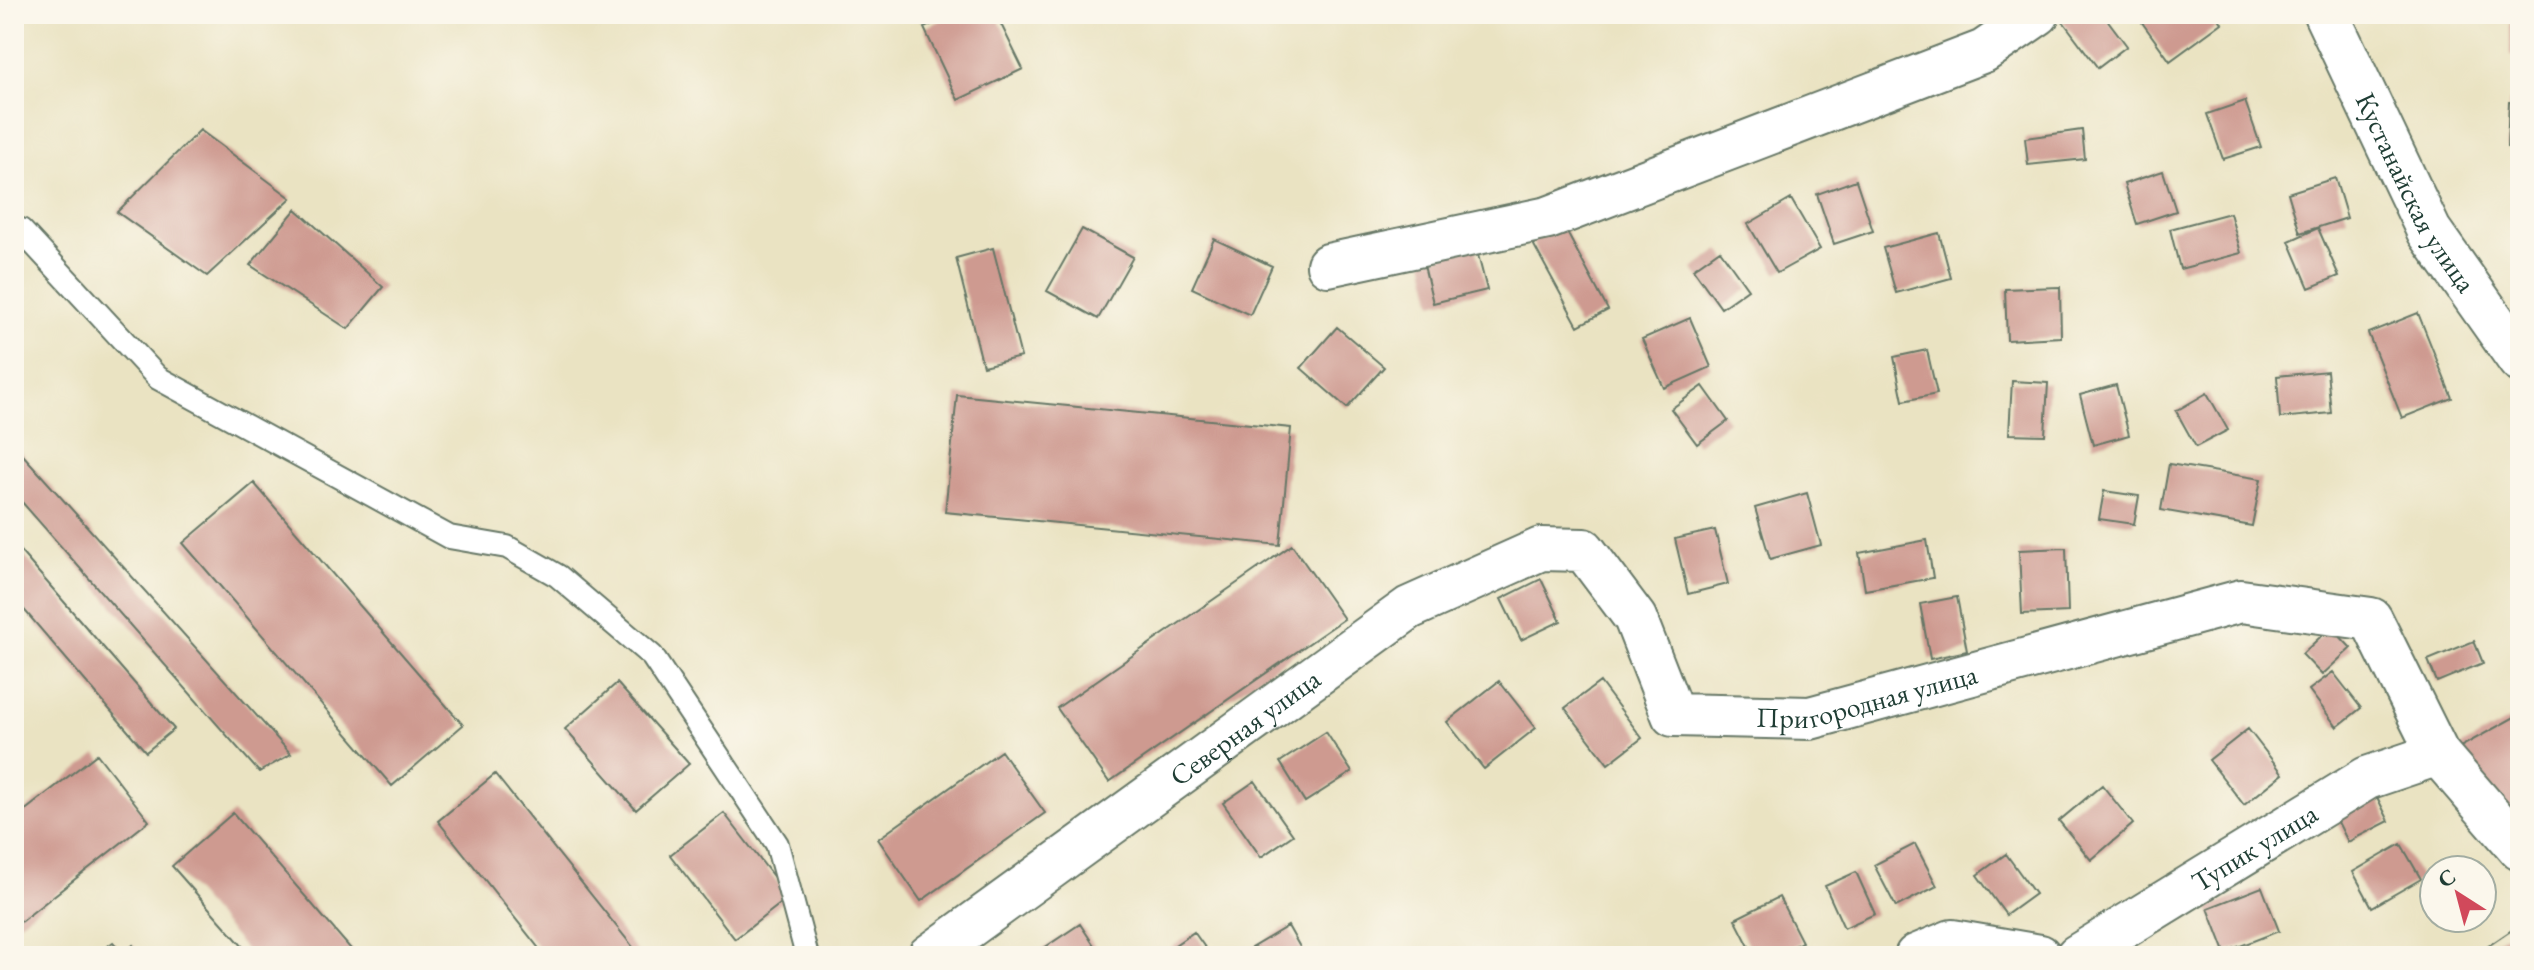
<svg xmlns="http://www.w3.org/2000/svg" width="2534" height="970" font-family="'EB Garamond',serif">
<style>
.building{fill:#ce9a90}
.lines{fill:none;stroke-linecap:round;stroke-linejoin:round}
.service-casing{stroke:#676;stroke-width:26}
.minor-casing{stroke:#676;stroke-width:46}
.tertiary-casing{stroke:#676;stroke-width:48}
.service{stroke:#fff;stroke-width:22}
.minor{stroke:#fff;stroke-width:42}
.tertiary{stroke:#fff;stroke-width:44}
.labels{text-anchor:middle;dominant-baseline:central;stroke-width:6;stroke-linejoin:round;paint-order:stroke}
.street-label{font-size:28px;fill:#1f3d34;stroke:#fbf7ec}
</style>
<rect width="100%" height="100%" fill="#fbf7ec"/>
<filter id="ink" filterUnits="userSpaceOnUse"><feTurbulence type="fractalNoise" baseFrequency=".0125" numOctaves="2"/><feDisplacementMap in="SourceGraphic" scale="16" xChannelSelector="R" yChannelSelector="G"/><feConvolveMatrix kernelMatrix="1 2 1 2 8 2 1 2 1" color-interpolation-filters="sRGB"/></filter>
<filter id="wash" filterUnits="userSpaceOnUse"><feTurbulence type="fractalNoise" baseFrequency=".006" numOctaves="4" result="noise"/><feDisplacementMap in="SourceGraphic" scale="32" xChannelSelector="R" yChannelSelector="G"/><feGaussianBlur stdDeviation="1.8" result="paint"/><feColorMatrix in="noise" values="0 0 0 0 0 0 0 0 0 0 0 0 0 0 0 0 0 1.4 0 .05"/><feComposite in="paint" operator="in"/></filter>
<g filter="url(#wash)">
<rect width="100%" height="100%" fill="#eae3c2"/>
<g id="blocks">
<path class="building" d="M 953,14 L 996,14 L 1023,69 L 958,100 L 924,28 Z
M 2069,14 L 2103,14 L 2127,46 L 2098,68 L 2062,20 Z
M 2151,14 L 2216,14 L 2222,23 L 2170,61 L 2141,21 Z
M 2510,14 L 2520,14 L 2520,55 L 2510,55 Z
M 2245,101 L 2261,147 L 2223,159 L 2207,114 Z
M 2509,102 L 2520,103 L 2520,148 L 2507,147 Z
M 200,130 L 291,198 L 207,276 L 117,212 Z
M 2082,130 L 2085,159 L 2028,165 L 2025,138 Z
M 2163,171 L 2176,211 L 2137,224 L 2124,184 Z
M 2335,178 L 2347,218 L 2300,233 L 2288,193 Z
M 1856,180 L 1873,231 L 1834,244 L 1817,194 Z
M 1791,199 L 1820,249 L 1777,273 L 1748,224 Z
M 296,209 L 383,287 L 348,329 L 250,265 Z
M 2230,213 L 2241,253 L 2180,269 L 2170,229 Z
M 1561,221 L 1608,310 L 1578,326 L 1530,238 Z
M 2318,228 L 2339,276 L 2309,288 L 2289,241 Z
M 1082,229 L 1133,257 L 1098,319 L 1047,291 Z
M 1939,233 L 1951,278 L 1896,293 L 1883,248 Z
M 1214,239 L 1272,266 L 1250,315 L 1192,288 Z
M 1476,247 L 1487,290 L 1433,303 L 1423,261 Z
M 993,248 L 1021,357 L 983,366 L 956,258 Z
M 1720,250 L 1748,289 L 1721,308 L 1693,269 Z
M 2060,287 L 2061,337 L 2007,340 L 2005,289 Z
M 2418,313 L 2452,398 L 2402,418 L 2368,333 Z
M 1690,318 L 1711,367 L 1664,388 L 1642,339 Z
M 1337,327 L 1384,367 L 1347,408 L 1301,368 Z
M 1927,350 L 1937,394 L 1903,401 L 1894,357 Z
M 2327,371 L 2331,413 L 2280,418 L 2277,376 Z
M 2012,381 L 2048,383 L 2045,435 L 2009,434 Z
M 2116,385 L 2129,435 L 2093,445 L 2080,395 Z
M 1703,386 L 1728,421 L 1697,444 L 1671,409 Z
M 2207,393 L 2228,430 L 2196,447 L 2176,411 Z
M 957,395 L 1291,428 L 1280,545 L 945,512 Z
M 14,445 L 291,754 L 259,772 L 14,493 Z
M 2169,464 L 2261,479 L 2252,526 L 2161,510 Z
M 254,483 L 463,725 L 392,786 L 183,543 Z
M 2104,491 L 2139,496 L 2134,524 L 2099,519 Z
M 1807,493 L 1821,545 L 1770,559 L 1755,508 Z
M 1715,530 L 1728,584 L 1688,594 L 1675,539 Z
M 1927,540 L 1933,578 L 1865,590 L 1859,553 Z
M 14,544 L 174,729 L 146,752 L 14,598 Z
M 1292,545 L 1344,619 L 1109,782 L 1057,708 Z
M 2066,548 L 2068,612 L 2022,614 L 2019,550 Z
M 1541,579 L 1561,621 L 1521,640 L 1501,599 Z
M 1957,597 L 1967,651 L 1930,659 L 1920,604 Z
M 2331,627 L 2351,648 L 2322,675 L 2302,654 Z
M 2474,641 L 2483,663 L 2437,682 L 2428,660 Z
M 2333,672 L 2361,708 L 2337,727 L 2309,690 Z
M 1499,681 L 1536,728 L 1484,769 L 1447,722 Z
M 1600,682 L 1642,738 L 1608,764 L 1565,708 Z
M 617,683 L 689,764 L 636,810 L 565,729 Z
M 2520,714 L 2520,833 L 2451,752 Z
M 2248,729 L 2283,774 L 2244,805 L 2209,760 Z
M 1326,732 L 1352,772 L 1305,802 L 1280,762 Z
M 1001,751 L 1045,813 L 921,901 L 878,839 Z
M 97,754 L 149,821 L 14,927 L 14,819 Z
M 495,774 L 640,956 L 545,956 L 438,821 Z
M 1255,781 L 1293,835 L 1261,857 L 1223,803 Z
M 2102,785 L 2133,824 L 2091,860 L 2059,821 Z
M 2374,791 L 2389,821 L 2348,842 L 2333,812 Z
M 233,813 L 357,956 L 251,956 L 172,866 Z
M 724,813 L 789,897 L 735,939 L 670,855 Z
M 1915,844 L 1937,886 L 1896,907 L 1874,865 Z
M 2401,844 L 2421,879 L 2372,907 L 2353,872 Z
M 2006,854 L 2035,894 L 2006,915 L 1977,875 Z
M 1856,872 L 1875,914 L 1844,928 L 1825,886 Z
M 2262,887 L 2279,931 L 2225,952 L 2208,908 Z
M 1779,897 L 1802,942 L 1776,956 L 1754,956 L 1735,919 Z
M 1080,924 L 1101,956 L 1032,956 Z
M 1288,926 L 1305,956 L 1242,956 L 1241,954 Z
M 2512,930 L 2520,943 L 2520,956 L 2484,956 L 2481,951 Z
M 1194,932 L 1211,956 L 1159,956 Z
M 113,942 L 123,954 L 133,945 L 141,956 L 94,956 Z"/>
</g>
</g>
<g filter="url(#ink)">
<use href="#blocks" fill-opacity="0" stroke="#676" stroke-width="2"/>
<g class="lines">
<defs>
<path id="service" d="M 21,230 L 158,378 L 449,537 L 507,547 L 558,576 L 652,656 L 777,844 L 807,956"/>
<g id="minor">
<path d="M 1328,265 L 1548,218 L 1984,51 L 2038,14"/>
<path id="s1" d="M 929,956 L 1409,608 L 1541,549 L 1584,550 L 1635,618 L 1673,715 L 1810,718 L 2241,601 L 2371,619 L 2438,754 L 2520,849"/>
<path d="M 1916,956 L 1952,941 L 2040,956"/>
<path id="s2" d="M 2077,956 L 2367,778 L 2438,754"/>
</g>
<g id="tertiary">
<path id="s3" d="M 2326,14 L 2429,231 L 2520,360"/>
</g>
</defs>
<use href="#service" class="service-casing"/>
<use href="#minor" class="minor-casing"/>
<use href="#tertiary" class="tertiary-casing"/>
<use href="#service" class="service"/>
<use href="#minor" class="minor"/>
<use href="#tertiary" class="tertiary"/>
</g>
</g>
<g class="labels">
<g class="street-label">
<text stroke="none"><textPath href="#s3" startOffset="200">Кустанайская улица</textPath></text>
<text stroke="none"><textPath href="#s1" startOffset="1166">Пригородная улица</textPath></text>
<text stroke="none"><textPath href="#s1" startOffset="390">Северная улица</textPath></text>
<text stroke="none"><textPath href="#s2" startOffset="208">Тупик улица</textPath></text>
</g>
</g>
<rect width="2534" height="970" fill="none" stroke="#fbf7ec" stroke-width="48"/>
<g transform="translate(2458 894) rotate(324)"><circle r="38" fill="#fbf7ec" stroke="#a3ada2" stroke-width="2"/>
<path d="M0-6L14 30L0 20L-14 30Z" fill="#d1495b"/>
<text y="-12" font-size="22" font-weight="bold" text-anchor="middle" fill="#1f3d34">С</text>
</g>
</svg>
